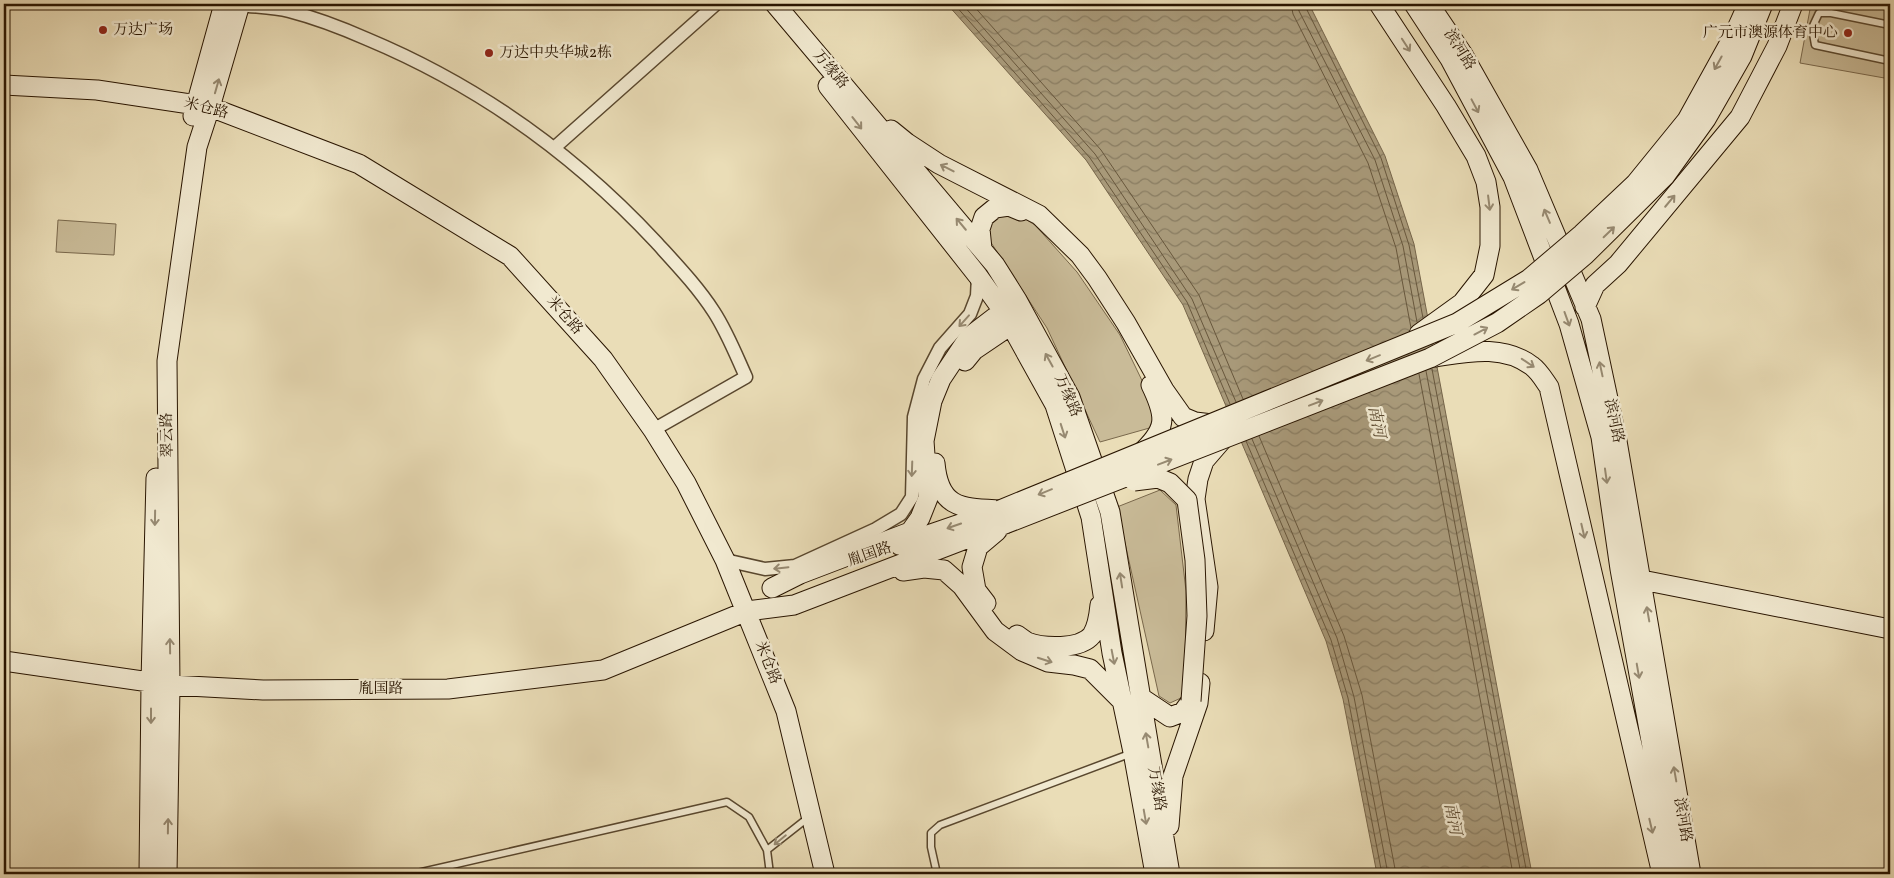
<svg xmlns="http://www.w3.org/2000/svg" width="1894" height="878" font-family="Vollkorn,'Noto Serif SC',serif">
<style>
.grass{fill:#c9bb98;stroke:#79684c}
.water{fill:url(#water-waves);stroke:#756449}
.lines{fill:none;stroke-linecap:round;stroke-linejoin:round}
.shore{stroke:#68573c;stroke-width:1}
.lane-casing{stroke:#59472e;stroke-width:9}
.street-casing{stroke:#59472e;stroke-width:15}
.secondary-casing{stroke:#291500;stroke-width:21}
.lane{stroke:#f1e9d0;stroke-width:6}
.street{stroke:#f1e9d0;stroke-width:12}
.secondary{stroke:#f1e9d0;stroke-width:19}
.secondary-bridge-casing{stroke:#291500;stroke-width:21;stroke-linecap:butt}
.secondary-bridge{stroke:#f1e9d0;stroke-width:19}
.oneway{stroke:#978a72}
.poi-dot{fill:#8f2418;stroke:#f1e9d0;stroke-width:2}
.labels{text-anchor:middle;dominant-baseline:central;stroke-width:5;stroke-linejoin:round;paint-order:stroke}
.poi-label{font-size:15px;fill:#291500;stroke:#f1e9d0;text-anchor:start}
.street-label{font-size:15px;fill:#291500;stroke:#f1e9d0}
.water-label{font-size:16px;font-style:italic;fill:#5c4a30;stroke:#f1e9d0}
</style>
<defs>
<pattern id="water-waves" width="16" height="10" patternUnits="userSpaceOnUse" patternTransform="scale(1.25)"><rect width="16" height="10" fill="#a89979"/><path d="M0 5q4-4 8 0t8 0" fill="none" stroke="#897c61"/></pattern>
</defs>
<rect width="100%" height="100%" fill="#eaddb7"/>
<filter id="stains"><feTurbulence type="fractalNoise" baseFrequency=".004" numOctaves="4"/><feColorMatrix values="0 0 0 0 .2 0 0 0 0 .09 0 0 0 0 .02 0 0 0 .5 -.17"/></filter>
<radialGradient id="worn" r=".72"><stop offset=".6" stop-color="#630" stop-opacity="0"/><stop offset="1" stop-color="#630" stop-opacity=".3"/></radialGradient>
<path class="grass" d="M 1811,4 L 1890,4 L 1890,79 L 1800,63 Z
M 1012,211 L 1035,225 L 1077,272 L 1120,335 L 1150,397 L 1155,414 L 1153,427 L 1100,442 L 1047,328 L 990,241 L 987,226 L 996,215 Z
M 58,220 L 116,224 L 114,255 L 56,252 Z
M 1160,490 L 1176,505 L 1186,591 L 1185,684 L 1181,698 L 1170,703 L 1159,696 L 1117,507 Z"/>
<path class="water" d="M 947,4 L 1309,4 L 1385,156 L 1414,244 L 1532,874 L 1377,874 L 1343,699 L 1326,641 L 1183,305 L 1086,160 Z"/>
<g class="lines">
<path class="shore" d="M 954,4 L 1090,158 L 1187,302 L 1230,404
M 962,4 L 1095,154 L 1192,299 L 1236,402
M 972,4 L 1101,150 L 1199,295 L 1243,399
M 1291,4 L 1293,14 L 1368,163 L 1396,248 L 1411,328
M 1298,4 L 1299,11 L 1375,160 L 1403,246 L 1417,322
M 1304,4 L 1381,158 L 1409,245 L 1423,318
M 1432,369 L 1527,874
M 1426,371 L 1521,874
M 1419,374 L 1513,874
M 1259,436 L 1344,636 L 1362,695 L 1396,874
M 1252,439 L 1337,638 L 1354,697 L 1388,874
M 1246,441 L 1331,640 L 1348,698 L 1382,874"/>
<defs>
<path id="lane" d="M 1890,25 L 1831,13 L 1819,13 L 1812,28 L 1815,45 L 1890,61
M 413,874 L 727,802 L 749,817 L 767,850
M 770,874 L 767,850 L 809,817
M 937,874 L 931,847 L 931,833 L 940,825 L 1132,753"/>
<path id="street" d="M 240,5 C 256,7 274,7 289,11 C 316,18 342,28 367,39 C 477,85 575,155 656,242 C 676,264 698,287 714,312 C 727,332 736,355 746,377 L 653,430
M 554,148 L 716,4
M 725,560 L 765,569 L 795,566 L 876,529 L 901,514 L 912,497 L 914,417 L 924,379 L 940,348 L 970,314 L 977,296 L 978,276"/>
<path id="secondary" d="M 775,4 L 995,265 L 1017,300 L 1070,397 L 1110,512 L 1170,874
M 1379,4 L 1446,106 L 1476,156 L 1486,182 L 1490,207 L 1490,246 L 1484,275 L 1462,303 L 1419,334
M 1414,4 L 1450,59 L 1513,177 L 1569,324 L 1601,437 L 1620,569 L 1675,874
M 1429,4 L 1462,53 L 1528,170 L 1591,319 L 1617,441 L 1691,874
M 4,85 L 97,90 L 210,107 L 359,164 L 510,256 L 603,359 L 653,430 L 686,483 L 725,560 L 786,711 L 825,874
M 828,86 L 978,276 L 1003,311 L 1055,405 L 1091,517 L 1112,653 L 1133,752 L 1155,874
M 193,116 L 224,4
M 891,130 L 907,143 L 939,164 L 1039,215 L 1080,255 L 1097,278 L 1126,323 L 1164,390 L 1183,417 L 1195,422 L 1212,424
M 982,249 L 980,229 L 984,217 L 995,208 L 1009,206 L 1021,211
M 1585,307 L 1595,285 L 1618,264 L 1740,117 L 1777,46 L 1793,4
M 1435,357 C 1468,352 1503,344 1532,366 C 1539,371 1544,380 1549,387 L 1662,874
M 965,361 L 974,350 L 1020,319
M 1140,454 C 1167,429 1167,418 1151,385
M 935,463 C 939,509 962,508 1000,510
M 899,545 L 992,513
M 903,571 L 924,568 L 944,570 L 962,586 L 995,631 L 1022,651 L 1048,662 L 1074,665 L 1090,669 L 1121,700
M 1642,580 L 1890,629
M 772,588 L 800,574 L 910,532 L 920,518 L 928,498 L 924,441 L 932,401 L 941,379 L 969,337 L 1012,304
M 986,603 L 976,590 L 972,567 L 978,547 L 997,531
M 1204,631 L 1208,587 L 1195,499 L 1198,479 L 1204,461 L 1223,439
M 1017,635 C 1020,637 1024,640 1027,642 C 1043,648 1080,650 1092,635 C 1098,626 1099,615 1100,605
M 4,661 L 170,685 L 263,690 L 448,689 L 603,670 L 747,611 L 794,605 L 1005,524
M 1140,697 L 1170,717 L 1183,712 L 1191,701
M 1169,826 L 1173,776 L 1198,703 L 1200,683
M 149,874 L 151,682 L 156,478
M 167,874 L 170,685 L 167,361 L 197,147 L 210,107 L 240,4"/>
</defs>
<use href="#lane" class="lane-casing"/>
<use href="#street" class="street-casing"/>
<use href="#secondary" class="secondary-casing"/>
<use href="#lane" class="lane"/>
<use href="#street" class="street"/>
<use href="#secondary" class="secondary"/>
<defs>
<path id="secondary-bridge" d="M 1134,481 L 1158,478 L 1170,483 L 1187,500 L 1195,560 L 1197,616 L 1191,701
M 1000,510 L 1457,323 L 1529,279 L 1582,234 L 1635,184 L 1687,120 L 1734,35 L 1748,4
M 1005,524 L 1430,358 L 1497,323 L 1539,294 L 1585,255 L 1665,176 L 1706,119 L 1742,56 L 1763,4"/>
</defs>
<use href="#secondary-bridge" class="secondary-bridge-casing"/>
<use href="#secondary-bridge" class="secondary-bridge"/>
</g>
<defs><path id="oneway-shaft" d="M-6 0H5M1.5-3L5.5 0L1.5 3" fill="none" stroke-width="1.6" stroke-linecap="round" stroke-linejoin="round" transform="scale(1.25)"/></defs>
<g class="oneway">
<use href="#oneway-shaft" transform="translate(1406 45) rotate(57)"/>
<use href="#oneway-shaft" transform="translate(1718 63) rotate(119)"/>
<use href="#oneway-shaft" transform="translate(217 86) rotate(-74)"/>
<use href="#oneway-shaft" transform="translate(1475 106) rotate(62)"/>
<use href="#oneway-shaft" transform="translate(857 123) rotate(52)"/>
<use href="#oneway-shaft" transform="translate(947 168) rotate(-153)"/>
<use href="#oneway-shaft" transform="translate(1670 201) rotate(-50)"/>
<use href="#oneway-shaft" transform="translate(1489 203) rotate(83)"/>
<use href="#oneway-shaft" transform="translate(1547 216) rotate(-113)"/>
<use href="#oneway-shaft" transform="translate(961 224) rotate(-130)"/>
<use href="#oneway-shaft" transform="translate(1609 232) rotate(-44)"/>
<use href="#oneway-shaft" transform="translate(1518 286) rotate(149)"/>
<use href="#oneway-shaft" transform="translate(1567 319) rotate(70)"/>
<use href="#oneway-shaft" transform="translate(964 321) rotate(132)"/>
<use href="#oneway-shaft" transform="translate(1481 331) rotate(-28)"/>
<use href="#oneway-shaft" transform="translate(1373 358) rotate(158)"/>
<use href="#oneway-shaft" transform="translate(1049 360) rotate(-119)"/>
<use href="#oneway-shaft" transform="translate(1528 363) rotate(34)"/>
<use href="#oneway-shaft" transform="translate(1601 369) rotate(-102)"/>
<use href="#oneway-shaft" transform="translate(1316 403) rotate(-21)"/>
<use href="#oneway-shaft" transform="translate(1063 431) rotate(72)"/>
<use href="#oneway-shaft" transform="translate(1165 462) rotate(-21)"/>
<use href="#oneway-shaft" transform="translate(912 469) rotate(92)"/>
<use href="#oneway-shaft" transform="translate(1606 476) rotate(82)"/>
<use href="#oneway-shaft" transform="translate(1045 492) rotate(158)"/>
<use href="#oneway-shaft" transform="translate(155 518) rotate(91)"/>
<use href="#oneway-shaft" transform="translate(954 526) rotate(161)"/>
<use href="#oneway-shaft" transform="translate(1583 531) rotate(77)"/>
<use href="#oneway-shaft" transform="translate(781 568) rotate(174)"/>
<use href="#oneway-shaft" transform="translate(1121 580) rotate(-99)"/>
<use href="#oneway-shaft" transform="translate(1648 614) rotate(-100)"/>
<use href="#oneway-shaft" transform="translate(170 646) rotate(-91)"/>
<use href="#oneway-shaft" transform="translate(1113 657) rotate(79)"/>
<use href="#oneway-shaft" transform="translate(1045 660) rotate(18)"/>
<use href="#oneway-shaft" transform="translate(1638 671) rotate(80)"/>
<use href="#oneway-shaft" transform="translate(151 716) rotate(90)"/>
<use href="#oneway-shaft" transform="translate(1147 740) rotate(-100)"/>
<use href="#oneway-shaft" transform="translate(1675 774) rotate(-100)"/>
<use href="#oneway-shaft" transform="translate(1145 817) rotate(80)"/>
<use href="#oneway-shaft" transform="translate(168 826) rotate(-89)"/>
<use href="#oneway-shaft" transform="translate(1651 826) rotate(77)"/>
<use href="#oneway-shaft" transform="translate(780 840) rotate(141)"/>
</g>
<g class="poi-dot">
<circle cx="103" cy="30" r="5"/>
<circle cx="1848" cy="33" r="5"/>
<circle cx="489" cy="53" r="5"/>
</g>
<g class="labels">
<g class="poi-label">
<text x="113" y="30">万达广场</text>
<text x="1838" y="33" text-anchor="end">广元市澳源体育中心</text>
<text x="499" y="53">万达中央华城2栋</text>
</g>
<g class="street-label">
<text transform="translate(1459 50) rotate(58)">滨河路</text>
<text transform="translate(830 70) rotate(50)">万缘路</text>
<text transform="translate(206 109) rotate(14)">米仓路</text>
<text transform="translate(564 316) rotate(48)">米仓路</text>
<text transform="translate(1067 396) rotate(66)">万缘路</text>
<text transform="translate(1613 421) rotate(78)">滨河路</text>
<text transform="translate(168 435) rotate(-91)">翠云路</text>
<text transform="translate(870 555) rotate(-19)">胤国路</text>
<text transform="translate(767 663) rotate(68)">米仓路</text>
<text x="381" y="689">胤国路</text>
<text transform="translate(1156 789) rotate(80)">万缘路</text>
<text transform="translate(1682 820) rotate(80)">滨河路</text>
</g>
<g class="water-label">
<text transform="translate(1376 422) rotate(79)">南河</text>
<text transform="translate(1452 819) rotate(79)">南河</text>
</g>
</g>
<rect width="1894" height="878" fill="none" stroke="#eaddb7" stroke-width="20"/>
<rect x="5" y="5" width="1884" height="868" fill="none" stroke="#291500" stroke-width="2.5"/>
<rect x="10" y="10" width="1874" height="858" fill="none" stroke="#291500"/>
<rect width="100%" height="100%" filter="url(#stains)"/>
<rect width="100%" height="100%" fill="url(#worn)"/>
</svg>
